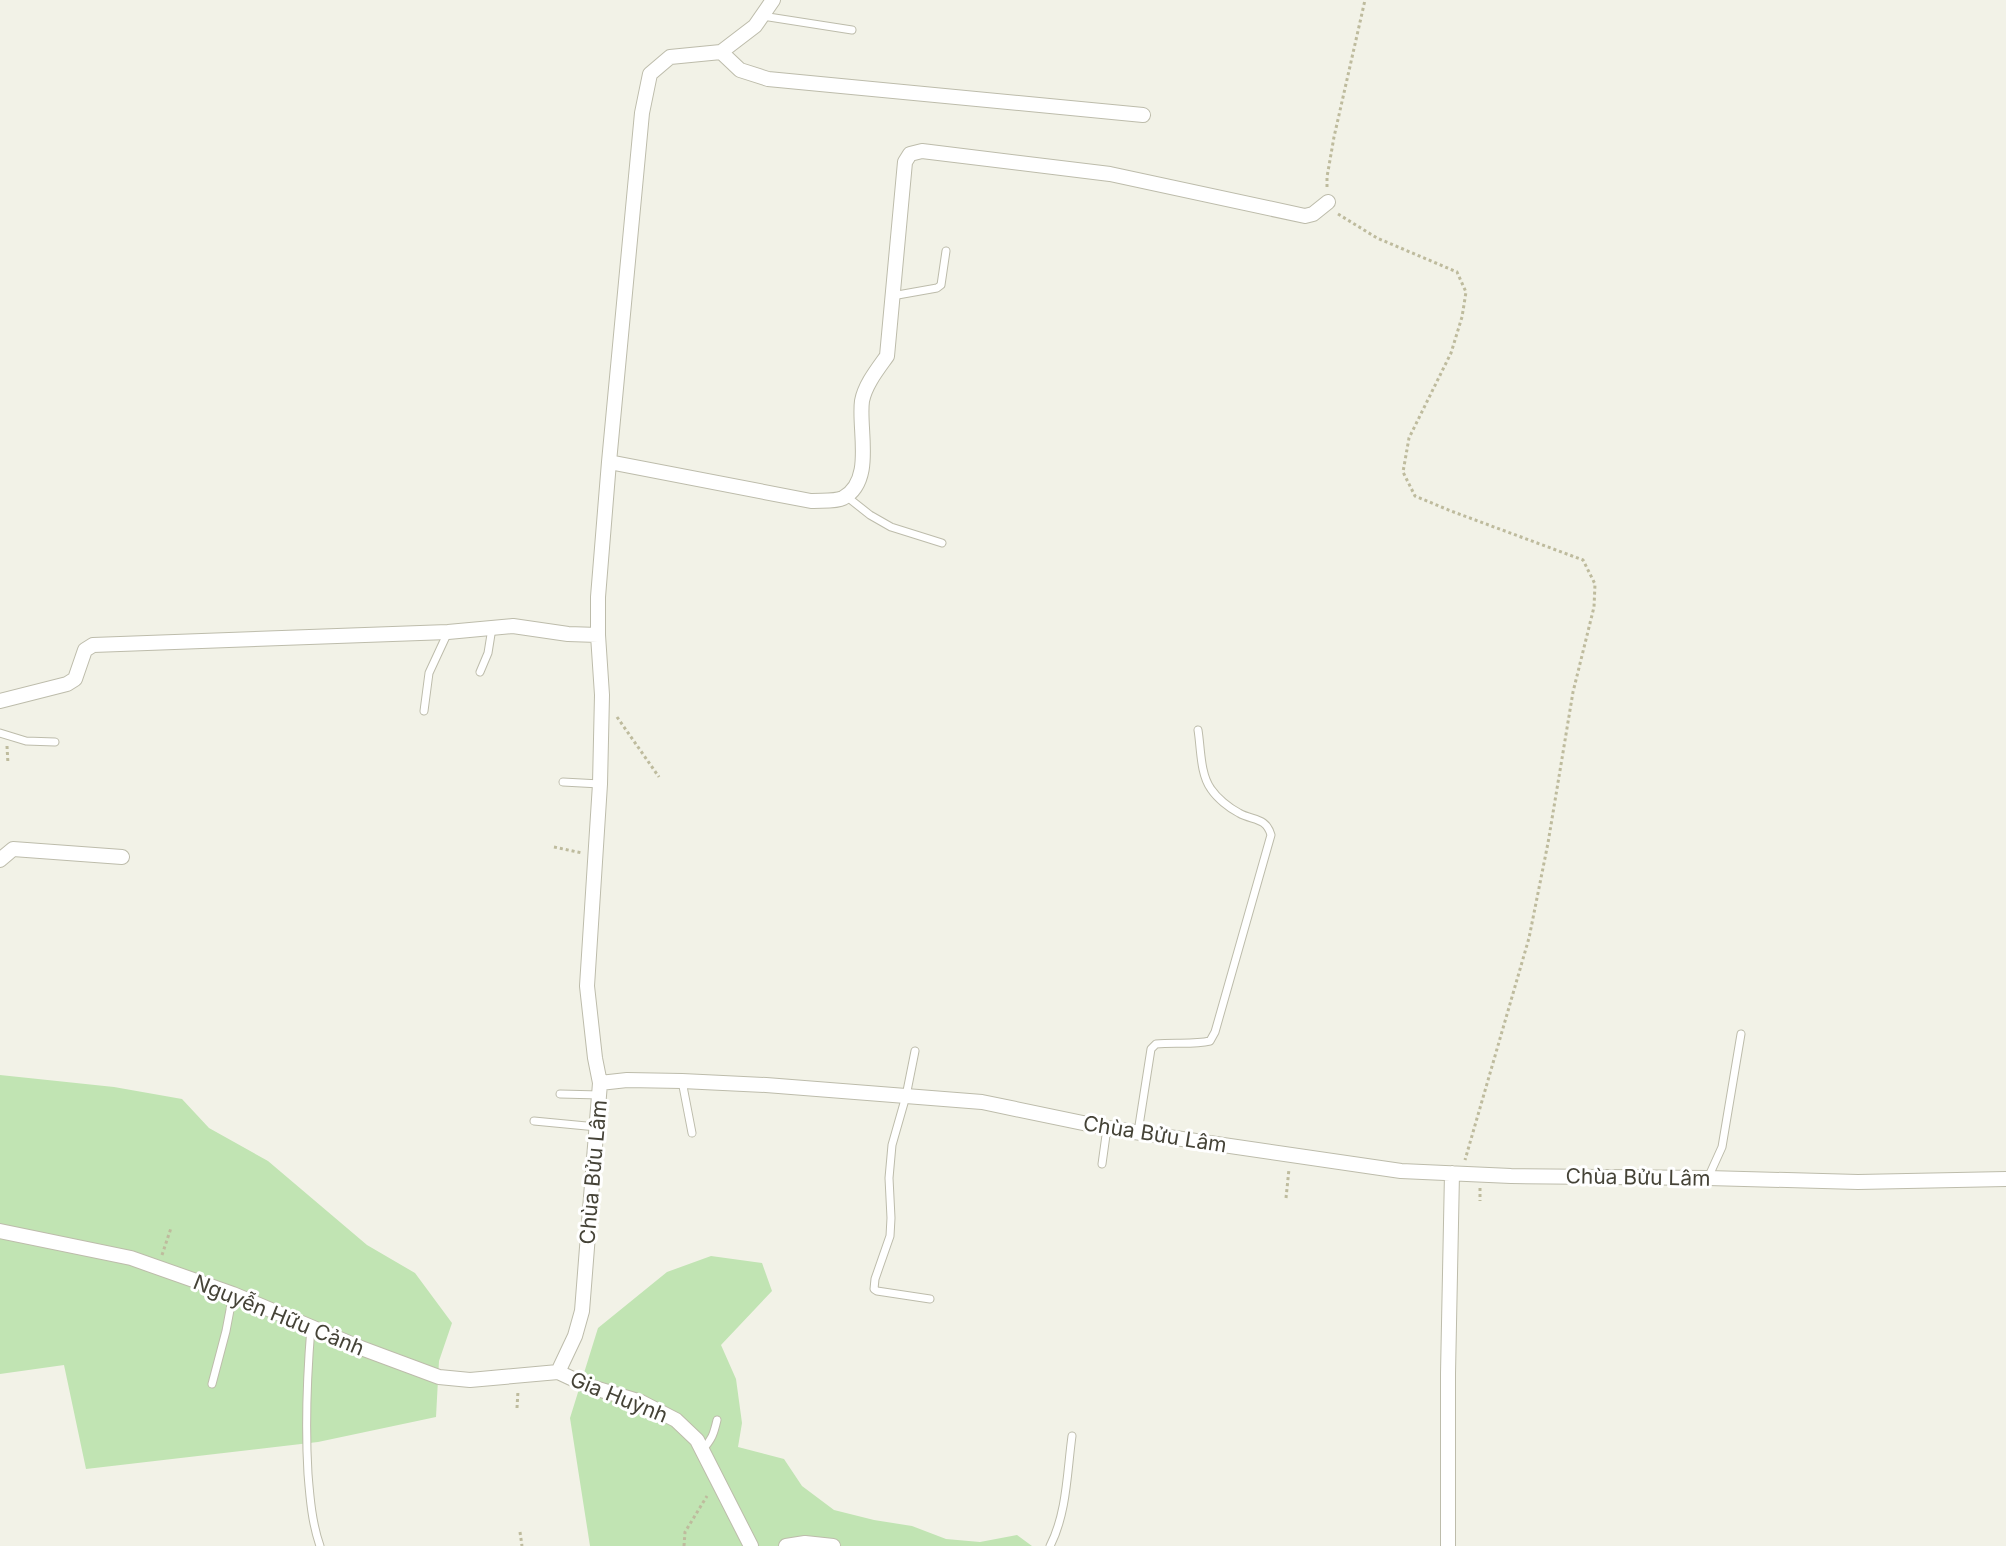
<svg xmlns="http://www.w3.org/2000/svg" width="2006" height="1546" font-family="Inter,sans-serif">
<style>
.green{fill:#c1e4b3}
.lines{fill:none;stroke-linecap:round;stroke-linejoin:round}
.lane-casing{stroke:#bdbcab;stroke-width:9}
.street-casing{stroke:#bdbcab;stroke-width:16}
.path{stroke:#bebb9d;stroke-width:3;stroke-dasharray:3 3;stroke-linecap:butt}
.lane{stroke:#fff;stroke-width:7}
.street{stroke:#fff;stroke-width:14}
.labels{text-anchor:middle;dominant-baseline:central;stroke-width:6;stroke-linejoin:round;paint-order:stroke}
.street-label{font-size:21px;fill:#454337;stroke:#fff}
</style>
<rect width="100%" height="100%" fill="#f2f2e7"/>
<path class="green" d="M 0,1075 L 114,1087 L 182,1099 L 209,1128 L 268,1161 L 367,1245 L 415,1273 L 452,1323 L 439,1361 L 436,1417 L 318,1442 L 86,1469 L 64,1365 L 0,1374 Z
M 711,1256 L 762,1263 L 772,1291 L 721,1345 L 736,1379 L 742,1423 L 738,1447 L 784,1459 L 802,1486 L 834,1510 L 874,1520 L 912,1526 L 946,1539 L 980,1542 L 1017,1535 L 1032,1546 L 590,1546 L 570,1418 L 598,1328 L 667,1272 Z"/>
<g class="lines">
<defs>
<path id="lane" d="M 762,16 L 852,30
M 892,296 L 937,288 L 941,285 L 946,251
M 846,496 L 870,515 L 891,527 L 942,543
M 480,672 L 488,653 L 492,628
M 424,711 L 429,673 L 448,632
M 0,733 L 26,741 L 55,742
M 563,782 L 600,784
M 915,1051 L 906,1096 L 892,1145 L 889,1178 L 891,1218 L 890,1236 L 875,1279 L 874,1289 L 877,1291 L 930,1299
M 682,1081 L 692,1133
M 560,1094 L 600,1095
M 534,1121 L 597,1127
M 1138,1132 L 1151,1049 L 1156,1044 C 1174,1042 1193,1045 1210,1041 L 1215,1032 L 1271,835 C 1266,817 1253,821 1239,813 C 1229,808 1217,798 1211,789 C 1200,774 1201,748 1198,730
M 1102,1164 L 1107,1128
M 1708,1178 L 1722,1147 L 1741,1034
M 311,1327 C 307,1376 305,1424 308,1474 C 310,1499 312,1523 320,1546
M 212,1384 L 226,1331 L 233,1294
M 702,1450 C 712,1440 714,1433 717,1420
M 1050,1546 C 1067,1513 1067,1472 1072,1436"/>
<path id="street" d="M 721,52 L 740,70 L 768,79 L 1143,115
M 609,462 L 811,501 C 820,500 835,502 843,498 C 875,481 858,429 862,401 C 865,385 877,370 887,356 L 905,162 L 910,154 L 922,151 L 1110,174 L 1305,216 L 1313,214 L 1328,202
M 0,701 L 67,684 L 75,679 L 85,650 L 93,645 L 448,632 L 513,626 L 568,634 L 598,635
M 0,860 L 13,849 L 122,857
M 600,1083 L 595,1058 L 587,986 L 600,784 L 602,695 L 598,635 L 598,597 L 609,462 L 642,113 L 650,74 L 670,57 L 721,52 L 755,26 L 773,0
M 0,1231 L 131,1258 L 233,1294 L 361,1348 L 439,1377 L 470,1380 L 558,1372 L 588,1386 L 641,1402 L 676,1420 L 697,1440 L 751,1546
M 558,1372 L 575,1336 L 582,1311 L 600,1083 L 627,1080 L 682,1081 L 766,1085 L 982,1102 L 1107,1128 L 1401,1171 L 1511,1176 L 1708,1178 L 1858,1182 L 2006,1179
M 786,1546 L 805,1543 L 833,1546
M 1448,1546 L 1448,1374 L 1452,1173"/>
</defs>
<use href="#lane" class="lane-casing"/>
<use href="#street" class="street-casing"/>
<path class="path" d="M 1327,187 L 1327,177 L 1334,137 L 1365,0
M 1338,214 L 1377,238 L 1457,272 L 1466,292 L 1462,317 L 1451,353 L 1409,438 L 1403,472 L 1415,496 L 1451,511 L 1583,560 L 1595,584 L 1594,607 L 1573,692 L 1548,843 L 1529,938 L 1465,1160
M 617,717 L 659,777
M 7,746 L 8,764
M 554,847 L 582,853
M 1480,1188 L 1480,1201
M 1286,1198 L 1289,1169
M 162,1255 L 171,1228
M 517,1408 L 518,1391
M 520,1532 L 522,1546
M 684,1546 L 685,1532 L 707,1496"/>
<use href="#lane" class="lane"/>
<use href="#street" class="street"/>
</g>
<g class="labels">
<g class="street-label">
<text transform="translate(1155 1134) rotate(9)">Chùa Bửu Lâm</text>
<text transform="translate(593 1172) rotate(-85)">Chùa Bửu Lâm</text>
<text transform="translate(1638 1177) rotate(1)">Chùa Bửu Lâm</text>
<text transform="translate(279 1315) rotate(22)">Nguyễn Hữu Cảnh</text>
<text transform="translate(619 1397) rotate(22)">Gia Huỳnh</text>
</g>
</g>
</svg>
